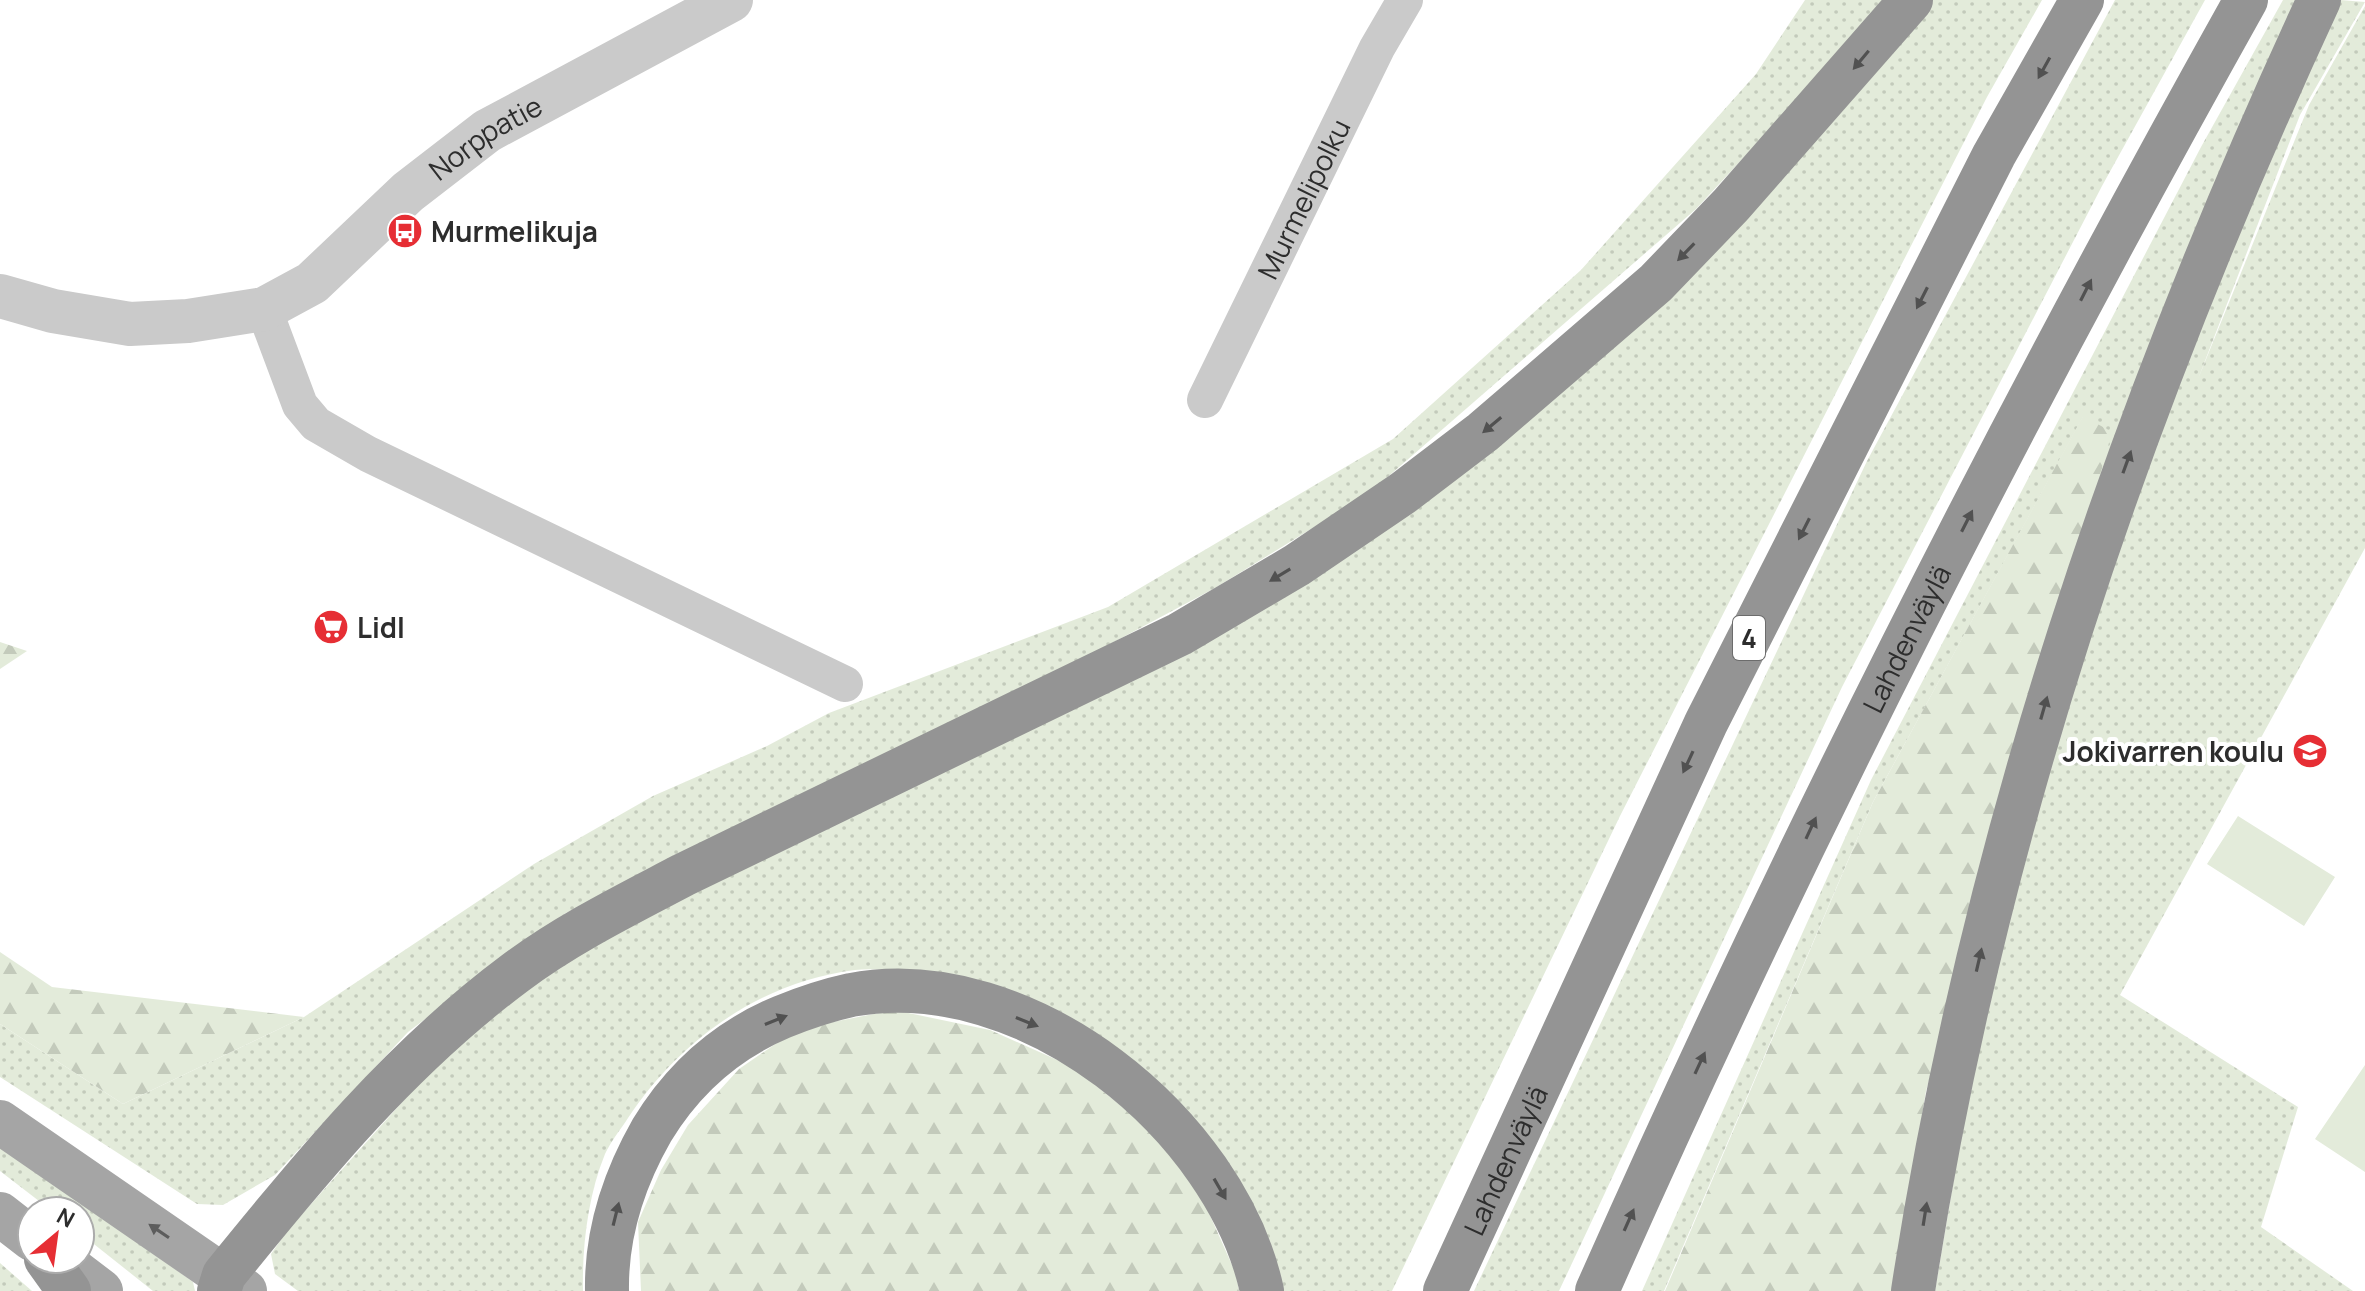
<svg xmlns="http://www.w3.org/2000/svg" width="2365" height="1291" font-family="Manrope,sans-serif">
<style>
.grass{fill:url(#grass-dots)}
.forest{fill:url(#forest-firs)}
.park{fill:#e3ebda}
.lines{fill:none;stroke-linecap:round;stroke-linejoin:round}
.minor{stroke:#cacaca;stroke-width:36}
.tertiary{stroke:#cacaca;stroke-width:44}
.primary{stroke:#a5a5a5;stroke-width:44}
.motorway{stroke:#949494;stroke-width:44}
.oneway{fill:#515151}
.oneway2{fill:#5d5d5d}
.labels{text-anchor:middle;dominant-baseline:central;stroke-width:8;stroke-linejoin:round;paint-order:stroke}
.shield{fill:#fff;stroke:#6c6c6c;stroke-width:2}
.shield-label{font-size:26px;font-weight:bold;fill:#2d2d2d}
.street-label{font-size:28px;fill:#2d2d2d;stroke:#fff}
.poi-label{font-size:28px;font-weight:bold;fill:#2d2d2d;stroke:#fff;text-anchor:start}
</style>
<defs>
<pattern id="grass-dots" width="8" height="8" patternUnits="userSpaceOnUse" patternTransform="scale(2)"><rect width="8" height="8" fill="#e3ebda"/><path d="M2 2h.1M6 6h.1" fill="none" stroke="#c3cabb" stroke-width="1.8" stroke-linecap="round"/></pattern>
<pattern id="forest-firs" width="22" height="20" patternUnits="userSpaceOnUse" patternTransform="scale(2)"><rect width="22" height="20" fill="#e3ebda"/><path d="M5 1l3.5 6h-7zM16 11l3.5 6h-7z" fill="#c3cabb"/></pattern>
</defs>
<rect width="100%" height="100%" fill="#fff"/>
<path class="grass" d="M 1805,0 L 1884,0 L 1843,50 L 1696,209 L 1368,494 L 1215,588 L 1056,673 L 566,913 L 408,1032 L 275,1175 L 223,1205 L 197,1204 L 0,1077 L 0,1024 L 123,1104 L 304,1017 L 534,864 L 653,796 L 767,746 L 829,713 L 1108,607 L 1393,439 L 1581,270 L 1756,74 Z
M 1931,0 L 2042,0 L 1987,97 L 1620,816 L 1392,1291 L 1277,1291 L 1219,1156 L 910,971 C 892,971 873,968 855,970 C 760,982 680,1040 628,1118 C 621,1129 611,1141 605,1154 C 588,1196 582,1246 583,1291 L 298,1291 L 275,1274 L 271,1254 L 287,1231 L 454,1044 L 558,965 L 1503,437 Z
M 2115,0 L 2205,0 L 2102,186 L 1842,687 L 1559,1291 L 1474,1291 L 1867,461 Z
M 2283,0 L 2300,0 L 2071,577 L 2083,417 L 1873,802 L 1664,1291 L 1642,1291 L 1871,780 L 2201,147 Z
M 2340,0 L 2365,2 L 2300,115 L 2198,379 L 2309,105 L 2365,6 L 2365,548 L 2120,995 L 2298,1107 L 2261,1227 L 2353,1291 L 1935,1291 L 1966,1107 L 2027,838 L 2105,573 L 2223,270 Z
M 0,1141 L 193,1282 L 195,1291 L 153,1291 L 80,1233 L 80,1211 L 52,1211 L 0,1171 Z
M 0,1263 L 32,1291 L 0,1291 Z"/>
<path class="forest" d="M 2083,416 L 2112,432 L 1926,1091 L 1894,1291 L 1665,1291 L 1873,802 Z
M 0,642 L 27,651 L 0,669 Z
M 0,952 L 52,987 L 304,1017 L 123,1104 L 0,1024 Z
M 894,1010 L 990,1030 L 1073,1067 L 1146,1126 L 1193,1177 L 1236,1274 L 1239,1291 L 641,1291 L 638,1222 L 661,1170 L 688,1125 L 739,1069 L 797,1029 Z"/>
<path class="park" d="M 2238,816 L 2335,877 L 2304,926 L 2207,864 Z
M 2365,1065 L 2365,1172 L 2315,1139 Z"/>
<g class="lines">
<g class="minor">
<path d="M 264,309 L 300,405 L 316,424 L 368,454 L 845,684"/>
<path id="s1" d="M 1205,400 L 1377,48 L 1405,0"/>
</g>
<path class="tertiary" id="s2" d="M 0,296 L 53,311 L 130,324 L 188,321 L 264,309 L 312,283 L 408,192 L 487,131 L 731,0"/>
<path class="primary" d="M 0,1122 L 245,1291
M 0,1214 L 32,1239
M 59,1259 L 101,1291"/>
<g class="motorway">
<path d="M 46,1259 L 69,1291"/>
<path d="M 219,1291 L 224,1275 C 313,1165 401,1058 515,973 C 567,934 626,905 683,875 L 1180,634 L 1297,565 L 1403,493 L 1483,432 L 1656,283 L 1731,205 L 1911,0"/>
<path d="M 607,1291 C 606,1233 624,1179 652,1130 C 683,1079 727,1040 782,1017 C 804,1008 828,1000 851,995 C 1026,962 1226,1124 1262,1291"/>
<path id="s3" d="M 1445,1291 L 1706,723 L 1994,155 L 2082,0"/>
<path id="s4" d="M 1597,1291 C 1792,850 2011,420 2246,0"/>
<path d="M 1913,1291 C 1982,841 2128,412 2319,0"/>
</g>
</g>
<defs><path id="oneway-solid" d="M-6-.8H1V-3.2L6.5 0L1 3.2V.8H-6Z" transform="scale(2)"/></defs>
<g class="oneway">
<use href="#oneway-solid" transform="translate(1861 60) rotate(130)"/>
<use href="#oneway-solid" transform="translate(2044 68) rotate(119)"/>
<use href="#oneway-solid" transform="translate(1686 252) rotate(134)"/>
<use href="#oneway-solid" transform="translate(2086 290) rotate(-63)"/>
<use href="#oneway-solid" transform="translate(1922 298) rotate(117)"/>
<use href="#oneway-solid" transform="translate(1492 425) rotate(140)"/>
<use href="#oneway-solid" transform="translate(2127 462) rotate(-70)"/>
<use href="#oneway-solid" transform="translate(1967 521) rotate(-63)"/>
<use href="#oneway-solid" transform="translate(1804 529) rotate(117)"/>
<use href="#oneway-solid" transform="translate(1280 575) rotate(149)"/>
<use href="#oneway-solid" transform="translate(2044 708) rotate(-74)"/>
<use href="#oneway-solid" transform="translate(1688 762) rotate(115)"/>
<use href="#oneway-solid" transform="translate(1811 828) rotate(-65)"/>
<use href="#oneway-solid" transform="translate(1979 960) rotate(-77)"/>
<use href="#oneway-solid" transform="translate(776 1020) rotate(-22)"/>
<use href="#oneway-solid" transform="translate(1027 1022) rotate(22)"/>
<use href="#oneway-solid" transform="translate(1700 1063) rotate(-65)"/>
<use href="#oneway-solid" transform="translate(1220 1189) rotate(60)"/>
<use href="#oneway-solid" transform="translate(616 1214) rotate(-76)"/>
<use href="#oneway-solid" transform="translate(1925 1214) rotate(-81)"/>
<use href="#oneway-solid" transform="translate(1629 1220) rotate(-66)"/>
</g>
<use class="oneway2" href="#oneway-solid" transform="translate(159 1231) rotate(-146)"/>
<defs>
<symbol id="bus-disc" viewBox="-11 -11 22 22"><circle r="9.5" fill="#e62e34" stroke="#fff"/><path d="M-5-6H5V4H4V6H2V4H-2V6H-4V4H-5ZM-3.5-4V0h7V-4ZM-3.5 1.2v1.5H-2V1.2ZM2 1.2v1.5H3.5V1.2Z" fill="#fff"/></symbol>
<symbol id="supermarket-disc" viewBox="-11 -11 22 22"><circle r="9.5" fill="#e62e34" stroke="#fff"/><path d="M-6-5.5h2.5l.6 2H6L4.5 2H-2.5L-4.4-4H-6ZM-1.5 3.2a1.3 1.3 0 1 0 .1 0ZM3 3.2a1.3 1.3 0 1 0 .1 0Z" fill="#fff"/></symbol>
<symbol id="school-disc" viewBox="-11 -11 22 22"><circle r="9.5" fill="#e62e34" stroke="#fff"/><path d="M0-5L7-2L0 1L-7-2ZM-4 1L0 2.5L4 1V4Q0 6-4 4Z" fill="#fff"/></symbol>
</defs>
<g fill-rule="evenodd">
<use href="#bus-disc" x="385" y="211" width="40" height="40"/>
<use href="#supermarket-disc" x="311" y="607" width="40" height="40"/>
<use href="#school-disc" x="2290" y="731" width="40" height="40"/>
</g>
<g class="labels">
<rect class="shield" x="1733" y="616" width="32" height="44" rx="6"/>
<g class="shield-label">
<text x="1749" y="638">4</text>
</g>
<g class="street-label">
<text stroke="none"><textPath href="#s2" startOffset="550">Norppatie</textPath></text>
<text stroke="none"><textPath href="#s1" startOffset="224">Murmelipolku</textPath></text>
<text stroke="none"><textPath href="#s4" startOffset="722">Lahdenväylä</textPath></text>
<text stroke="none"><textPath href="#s3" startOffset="144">Lahdenväylä</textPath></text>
</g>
<g class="poi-label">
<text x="431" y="231">Murmelikuja</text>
<text x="357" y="627">Lidl</text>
<text x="2284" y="751" text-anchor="end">Jokivarren koulu</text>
</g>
</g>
<g transform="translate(56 1235) rotate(29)"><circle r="38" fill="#ffffff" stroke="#ababab" stroke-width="2"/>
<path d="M0-6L14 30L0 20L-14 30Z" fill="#e62e34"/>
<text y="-12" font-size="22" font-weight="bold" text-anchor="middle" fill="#2d2d2d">N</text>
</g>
</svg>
